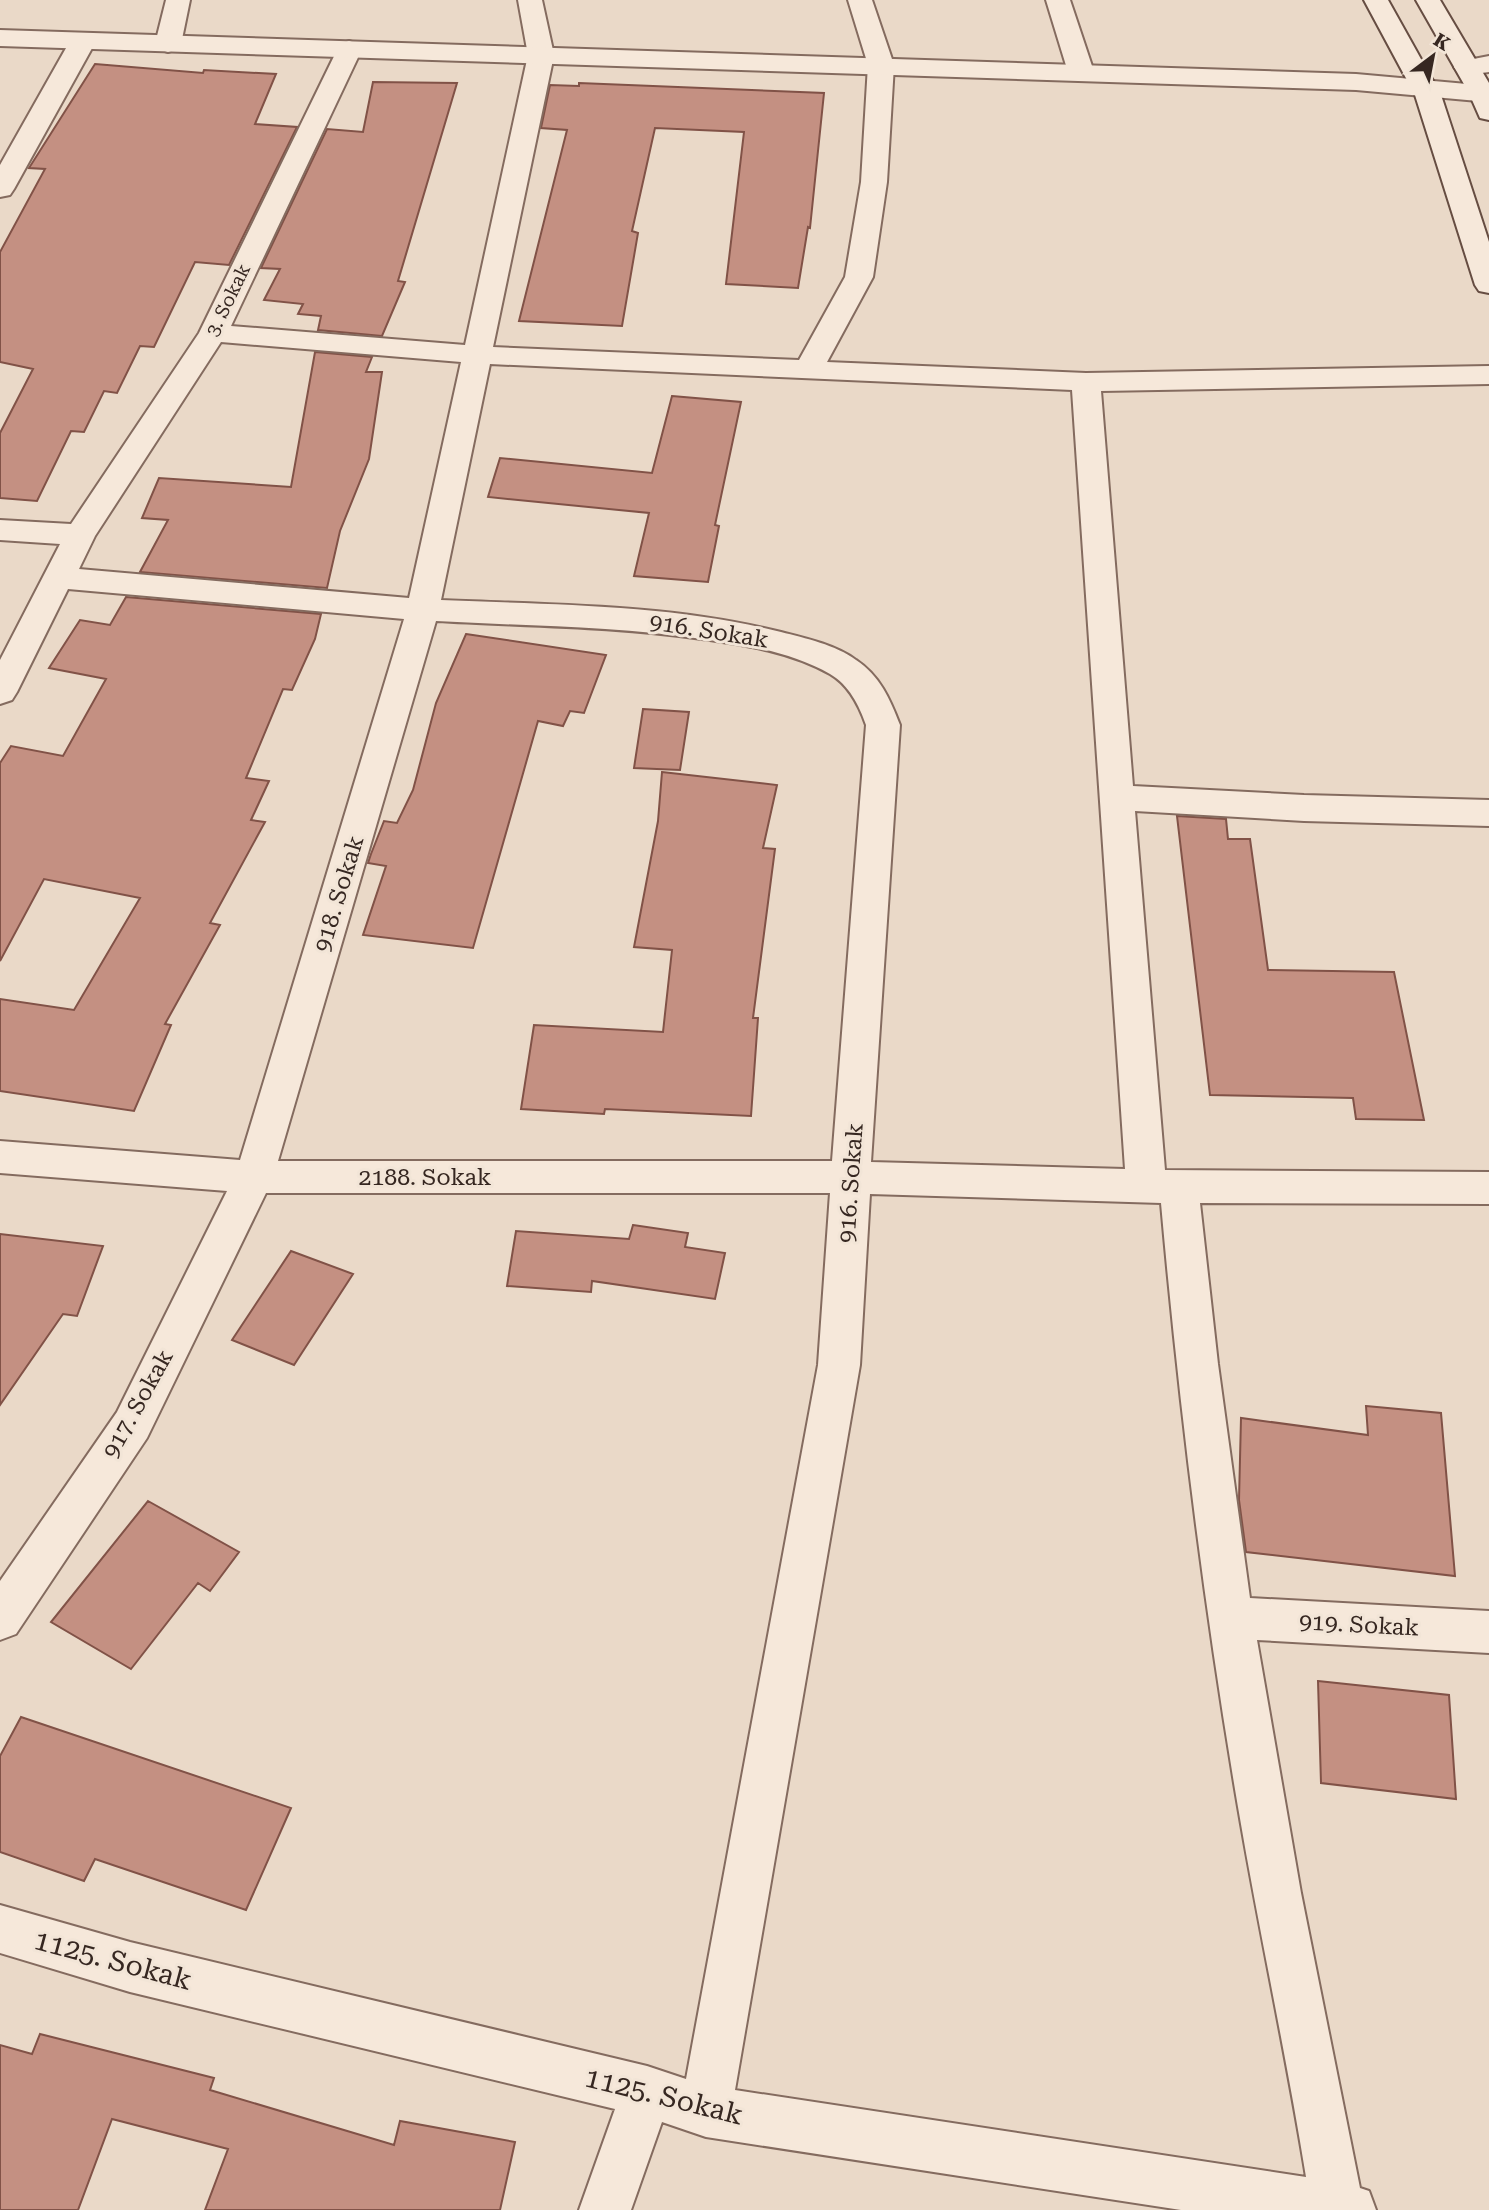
<svg xmlns="http://www.w3.org/2000/svg" width="1489" height="2210" font-family="'Roboto Serif',serif">
<style>
.building{fill:#c49082;stroke:#815247;stroke-width:2}
.lines{fill:none;stroke-linecap:round;stroke-linejoin:round}
.minor-casing{stroke:#846b5f;stroke-width:4}
.tertiary-casing{stroke:#846b5f;stroke-width:4}
.secondary-casing{stroke:#664d42;stroke-width:4}
.minor{fill:#f6e8da;fill-rule:evenodd}
.tertiary{fill:#f6e8da;fill-rule:evenodd}
.secondary{fill:#f6e8da;fill-rule:evenodd}
.labels{text-anchor:middle;dominant-baseline:central;stroke-width:6;stroke-linejoin:round;paint-order:stroke}
.far-street-label{font-size:19px;fill:#362721;stroke:#f2e5d7}
.street-label{font-size:23px;fill:#362721;stroke:#f2e5d7}
.near-street-label{font-size:28px;fill:#362721;stroke:#f2e5d7}
</style>
<rect width="100%" height="100%" fill="#ead9c8"/>
<path class="building" d="M 95,64 L 203,73 L 204,70 L 276,74 L 255,124 L 297,127 L 229,265 L 195,262 L 154,347 L 140,346 L 117,393 L 104,391 L 84,432 L 71,431 L 37,501 L 0,498 L 0,433 L 33,369 L 0,362 L 0,252 L 45,169 L 29,168 Z
M 373,82 L 457,83 L 398,281 L 405,282 L 382,336 L 318,330 L 321,316 L 298,314 L 303,304 L 264,300 L 280,269 L 261,268 L 327,129 L 363,132 Z
M 579,83 L 824,93 L 810,228 L 808,227 L 798,288 L 726,284 L 744,132 L 655,128 L 632,231 L 638,233 L 622,326 L 519,321 L 567,130 L 541,128 L 550,85 L 579,86 Z
M 315,352 L 372,357 L 366,372 L 382,372 L 369,459 L 340,531 L 327,588 L 140,572 L 168,520 L 142,518 L 159,478 L 291,487 Z
M 672,396 L 741,402 L 715,525 L 719,526 L 708,582 L 634,576 L 649,513 L 488,497 L 500,458 L 652,473 Z
M 126,597 L 321,614 L 315,639 L 292,690 L 283,689 L 246,778 L 269,781 L 251,820 L 265,822 L 210,923 L 220,925 L 165,1024 L 171,1025 L 134,1111 L 0,1091 L 0,999 L 74,1010 L 140,898 L 44,879 L 0,961 L 0,763 L 11,746 L 63,756 L 106,679 L 49,668 L 80,620 L 110,625 Z
M 466,634 L 606,655 L 584,713 L 570,711 L 563,726 L 538,721 L 473,948 L 363,935 L 386,866 L 368,863 L 371,854 L 384,821 L 397,823 L 413,790 L 436,703 Z
M 643,709 L 689,712 L 680,770 L 634,768 Z
M 662,772 L 777,785 L 763,848 L 775,849 L 753,1018 L 758,1018 L 751,1116 L 605,1109 L 604,1114 L 521,1109 L 534,1025 L 663,1032 L 672,950 L 634,947 L 658,821 Z
M 1177,816 L 1226,819 L 1228,839 L 1250,839 L 1268,970 L 1394,972 L 1424,1120 L 1356,1119 L 1353,1098 L 1210,1095 Z
M 633,1225 L 688,1233 L 685,1247 L 725,1253 L 715,1299 L 592,1281 L 591,1292 L 507,1286 L 516,1231 L 629,1239 Z
M 0,1234 L 103,1246 L 77,1316 L 63,1314 L 0,1405 Z
M 291,1251 L 353,1274 L 294,1365 L 232,1340 Z
M 1366,1406 L 1441,1413 L 1455,1576 L 1246,1552 L 1239,1500 L 1241,1418 L 1368,1435 Z
M 148,1501 L 239,1552 L 210,1591 L 198,1583 L 131,1669 L 51,1622 Z
M 1318,1681 L 1449,1695 L 1456,1799 L 1321,1783 Z
M 21,1717 L 291,1808 L 246,1910 L 95,1859 L 84,1881 L 0,1852 L 0,1756 Z
M 40,2034 L 214,2078 L 210,2090 L 394,2145 L 400,2121 L 515,2142 L 500,2210 L 205,2210 L 228,2149 L 112,2119 L 78,2210 L 0,2210 L 0,2045 L 32,2054 Z"/>
<g class="lines">
<defs>
<path id="minor" d="M 166,0 L 190,0 L 181,44 L 177,49 L 168,52 L 159,49 L 155,44 Z
M 518,0 L 542,0 L 554,55 L 493,347 L 799,360 L 845,277 L 861,182 L 868,65 L 848,0 L 872,0 L 894,65 L 887,182 L 873,277 L 827,362 L 1086,373 L 1489,366 L 1489,384 L 1101,391 L 1133,786 L 1304,795 L 1489,800 L 1489,826 L 1304,821 L 1135,811 L 1165,1170 L 1489,1172 L 1489,1204 L 1200,1203 L 1218,1364 L 1250,1598 L 1489,1611 L 1489,1653 L 1257,1640 L 1301,1893 L 1360,2188 L 1369,2191 L 1376,2210 L 1181,2210 L 706,2137 L 662,2122 L 631,2210 L 579,2210 L 615,2109 L 130,1992 L 0,1953 L 0,1905 L 130,1942 L 647,2066 L 686,2079 L 818,1365 L 830,1193 L 266,1193 L 147,1438 L 16,1634 L 0,1640 L 0,1581 L 117,1412 L 227,1191 L 0,1173 L 0,1141 L 240,1160 L 404,619 L 68,589 L 17,692 L 12,700 L 0,704 L 0,660 L 60,544 L 0,540 L 0,520 L 71,524 L 199,333 L 340,44 L 349,41 L 358,44 L 362,49 L 231,326 L 465,345 L 528,55 ZM 221,342 L 461,362 L 409,598 L 79,569 L 95,536 ZM 490,364 L 1072,390 L 1125,1169 L 871,1162 L 900,725 C 890,699 880,676 856,660 C 836,645 805,638 781,632 C 670,604 555,605 441,600 ZM 436,621 C 525,626 614,626 702,639 C 746,645 791,652 830,674 C 849,685 859,705 866,725 L 832,1161 L 278,1161 ZM 870,1194 L 1161,1203 C 1179,1405 1204,1607 1238,1807 C 1259,1931 1286,2053 1306,2177 L 735,2090 L 860,1365 Z
M 1046,0 L 1070,0 L 1094,72 L 1090,77 L 1081,80 L 1072,77 L 1068,72 Z
M 83,33 L 92,36 L 96,41 L 14,189 L 10,195 L 0,197 L 0,165 L 70,41 L 74,36 Z
M 1489,56 L 1489,72 L 1467,75 L 1458,72 L 1454,67 L 1458,62 Z"/>
<path id="tertiary" d="M 0,30 L 1356,74 L 1489,86 L 1489,102 L 1356,90 L 0,46 Z"/>
<path id="secondary" d="M 1364,0 L 1388,0 L 1441,95 L 1489,242 L 1489,293 L 1479,291 L 1475,285 L 1415,95 Z
M 1416,0 L 1440,0 L 1489,83 L 1489,120 L 1480,118 L 1469,93 Z"/>
</defs>
<use href="#minor" class="minor-casing"/>
<use href="#tertiary" class="tertiary-casing"/>
<use href="#secondary" class="secondary-casing"/>
<use href="#minor" class="minor"/>
<use href="#tertiary" class="tertiary"/>
<use href="#secondary" class="secondary"/>
</g>
<g class="labels">
<g class="far-street-label">
<text transform="translate(228 300) rotate(-64)">3. Sokak</text>
</g>
<g class="street-label">
<text transform="translate(709 631) rotate(9)">916. Sokak</text>
<text transform="translate(339 894) rotate(-73)">918. Sokak</text>
<text x="425" y="1177">2188. Sokak</text>
<text transform="translate(851 1183) rotate(-86)">916. Sokak</text>
<text transform="translate(138 1404) rotate(-61)">917. Sokak</text>
<text transform="translate(1359 1625) rotate(3)">919. Sokak</text>
</g>
<g class="near-street-label">
<text transform="translate(113 1960) rotate(15)">1125. Sokak</text>
<text transform="translate(664 2096) rotate(14)">1125. Sokak</text>
</g>
</g>
<g transform="translate(1433 56) rotate(32)" stroke="#f2e5d7" stroke-width="5" paint-order="stroke">
<path d="M0-5L12 26L0 18L-12 26Z" fill="#362721"/>
<text y="-10" font-size="19" font-weight="bold" text-anchor="middle" fill="#362721">K</text>
</g>
</svg>
